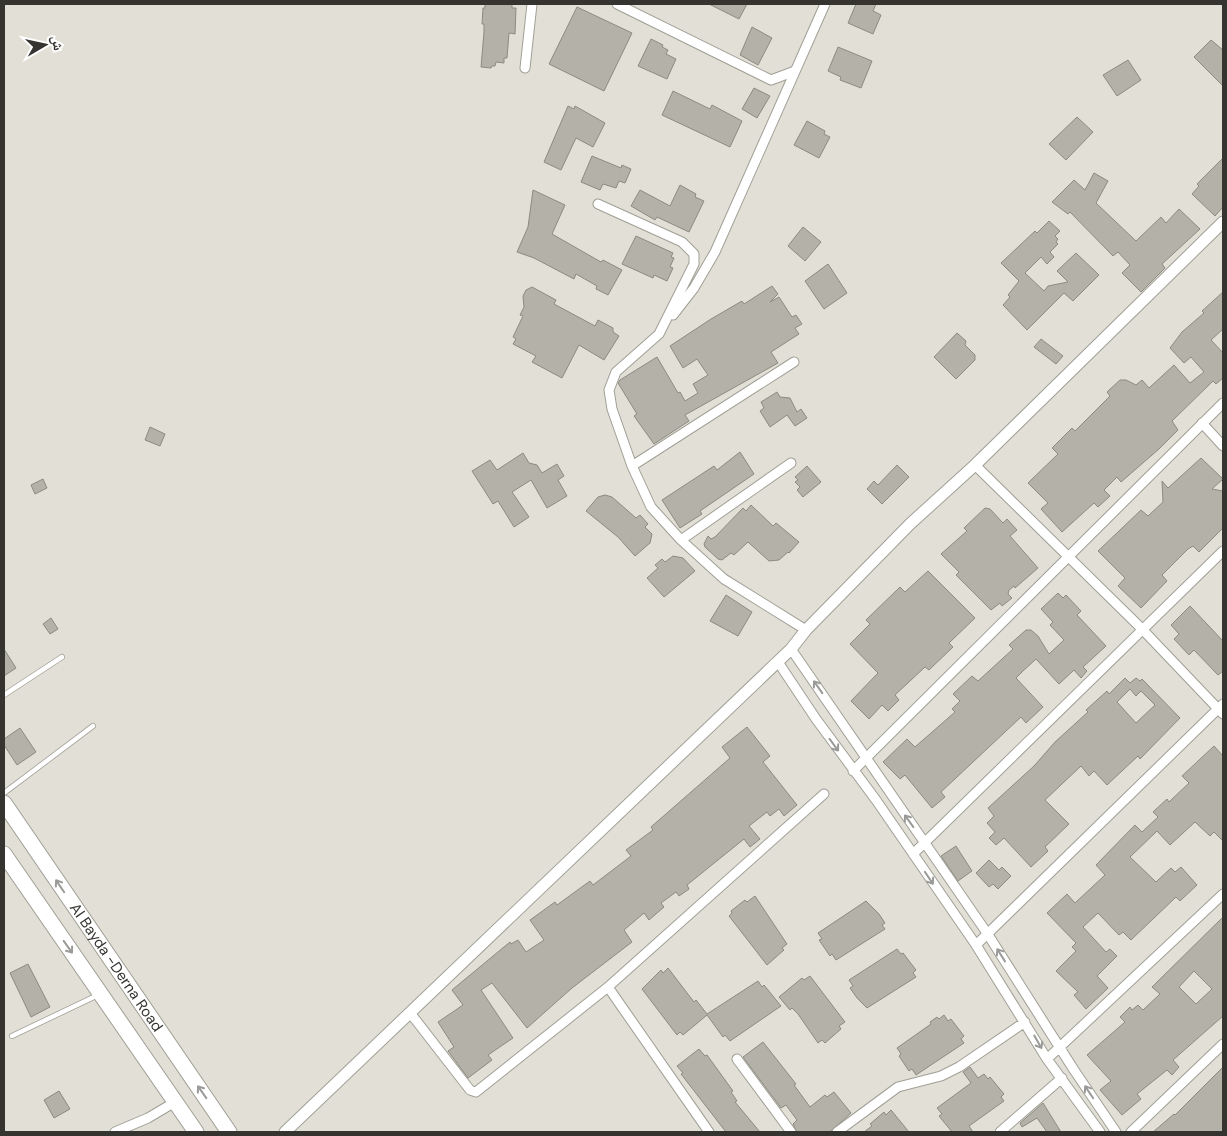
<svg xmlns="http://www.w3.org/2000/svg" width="1227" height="1136" font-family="'DM Sans','Noto Naskh Arabic',sans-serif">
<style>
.building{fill:#b3b1a8;stroke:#8c8b81;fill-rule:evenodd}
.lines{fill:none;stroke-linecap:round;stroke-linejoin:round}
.service-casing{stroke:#a09f96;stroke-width:6}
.minor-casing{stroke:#a09f96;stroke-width:11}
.tertiary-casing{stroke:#a09f96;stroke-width:13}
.trunk-casing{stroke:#a09f96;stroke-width:17}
.service{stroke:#fff;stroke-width:4.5}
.minor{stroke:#fff;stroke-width:9}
.tertiary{stroke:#fff;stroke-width:11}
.trunk{stroke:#fff;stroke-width:15}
.oneway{stroke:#9a9a98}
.labels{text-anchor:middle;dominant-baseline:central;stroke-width:5;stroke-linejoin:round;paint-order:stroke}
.street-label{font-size:15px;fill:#353431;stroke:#fff}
</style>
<rect width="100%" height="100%" fill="#e2e0d6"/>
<path class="building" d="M 485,4 L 512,4 L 512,8 L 516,8 L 515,34 L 509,33 L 507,58 L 504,58 L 504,63 L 496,62 L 495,66 L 492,66 L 491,68 L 481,67 L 484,32 L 484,24 L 482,24 L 483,8 L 485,8 Z
M 709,4 L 747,4 L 739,19 Z
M 856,4 L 876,4 L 873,11 L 881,15 L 873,34 L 848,23 Z
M 577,7 L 632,33 L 604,91 L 549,64 Z
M 752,27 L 772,38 L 758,65 L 740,55 Z
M 651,39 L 663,45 L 662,47 L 668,50 L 666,54 L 676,59 L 667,79 L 638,66 Z
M 1211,40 L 1223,50 L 1223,86 L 1194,57 Z
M 838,47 L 872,61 L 861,88 L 840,80 L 841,77 L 828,71 Z
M 1128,60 L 1141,80 L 1117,96 L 1103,75 Z
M 754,88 L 770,96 L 757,118 L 742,109 Z
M 673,91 L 710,109 L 712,105 L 742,121 L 730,147 L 662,115 Z
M 568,106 L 574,109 L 575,106 L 605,123 L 593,147 L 576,138 L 561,170 L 544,162 Z
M 1077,117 L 1093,132 L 1066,160 L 1049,144 Z
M 807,121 L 825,131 L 824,134 L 830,137 L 819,158 L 794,145 Z
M 592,156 L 621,168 L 622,165 L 631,169 L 625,183 L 619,181 L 616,188 L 603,184 L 600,190 L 581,182 Z
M 1223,158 L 1223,207 L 1215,216 L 1192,194 L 1199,186 L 1197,184 Z
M 1094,173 L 1108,181 L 1096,203 L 1136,241 L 1161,217 L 1166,223 L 1179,209 L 1200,229 L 1162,264 L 1165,268 L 1141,292 L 1122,273 L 1130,265 L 1118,252 L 1113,256 L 1070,212 L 1068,214 L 1052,202 L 1074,180 L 1085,190 Z
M 680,185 L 696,194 L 695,197 L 704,201 L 689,232 L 657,217 L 655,220 L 631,206 L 640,190 L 670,206 Z
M 533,190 L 565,205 L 552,234 L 601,262 L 603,260 L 622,270 L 608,295 L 596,289 L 597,286 L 576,274 L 574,279 L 534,258 L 517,252 L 528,227 Z
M 1049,221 L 1060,231 L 1055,236 L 1058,239 L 1056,242 L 1058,244 L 1050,252 L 1054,257 L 1047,264 L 1041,257 L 1025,273 L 1044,291 L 1048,286 L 1068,282 L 1057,271 L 1076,253 L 1099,275 L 1073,301 L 1064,293 L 1027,330 L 1003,305 L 1010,297 L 1008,295 L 1019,281 L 1001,263 L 1035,231 L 1037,233 Z
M 803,227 L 821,242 L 805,261 L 788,246 Z
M 636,236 L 673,253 L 671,257 L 674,258 L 670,267 L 673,268 L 667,281 L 654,275 L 653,278 L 622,264 Z
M 828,264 L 847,293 L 824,309 L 805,281 Z
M 772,286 L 778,294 L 770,302 L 779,297 L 792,317 L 796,315 L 802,324 L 795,328 L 799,334 L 771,352 L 778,363 L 685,415 L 689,421 L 654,444 L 634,416 L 637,414 L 618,383 L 620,380 L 657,357 L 678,393 L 680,392 L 685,401 L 698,393 L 693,384 L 708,375 L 697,359 L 683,368 L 670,346 L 711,319 L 742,301 L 744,304 Z
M 532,287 L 556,300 L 554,304 L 595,326 L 598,320 L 613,328 L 613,332 L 619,336 L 604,360 L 579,345 L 562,378 L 532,362 L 536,356 L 513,344 L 516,339 L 513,337 L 523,316 L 520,315 L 524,307 L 523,296 L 526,290 Z
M 1223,292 L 1223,329 L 1211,340 L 1223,353 L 1223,378 L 1216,384 L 1213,381 L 1172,421 L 1178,430 L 1159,449 L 1121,482 L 1117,477 L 1104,490 L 1110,496 L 1098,507 L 1094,503 L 1062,532 L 1041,509 L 1048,503 L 1028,483 L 1058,454 L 1052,448 L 1072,428 L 1075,431 L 1110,396 L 1107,392 L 1120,380 L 1126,380 L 1136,385 L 1142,380 L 1149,388 L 1174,365 L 1190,383 L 1204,372 L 1191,357 L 1184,363 L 1170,348 L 1182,332 L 1204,313 L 1202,311 Z
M 957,333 L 966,341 L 965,345 L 975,355 L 975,360 L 956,379 L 934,357 Z
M 1041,339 L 1063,356 L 1056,364 L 1034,347 Z
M 777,392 L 780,397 L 790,398 L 797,412 L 801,409 L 807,418 L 795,426 L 787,415 L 770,427 L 760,411 L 764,408 L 761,402 Z
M 150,427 L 165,434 L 160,446 L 145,440 Z
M 740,452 L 754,474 L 700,511 L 702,514 L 680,528 L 662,500 L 714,466 L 717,470 Z
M 523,453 L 529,463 L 537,465 L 542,473 L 557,464 L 564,476 L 558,480 L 567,496 L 547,508 L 531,480 L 512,492 L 529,517 L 514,527 L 498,501 L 493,504 L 472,471 L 490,460 L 497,470 Z
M 1201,458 L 1223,479 L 1212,489 L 1223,491 L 1223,528 L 1199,552 L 1193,546 L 1188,549 L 1162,575 L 1167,581 L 1141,608 L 1118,586 L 1125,578 L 1098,551 L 1141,510 L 1148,516 L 1163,502 L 1162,481 L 1168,488 Z
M 897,465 L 909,477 L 882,504 L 867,489 L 874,481 L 878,485 Z
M 807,466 L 821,482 L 803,497 L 797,490 L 800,487 L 795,482 L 798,480 L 795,477 Z
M 43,479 L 47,488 L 35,494 L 31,485 Z
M 605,495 L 612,497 L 636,518 L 640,515 L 648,524 L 645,527 L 652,534 L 650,543 L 635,556 L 618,537 L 586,511 L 598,497 Z
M 751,505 L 773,526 L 776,523 L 799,542 L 789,553 L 788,552 L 779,560 L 769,561 L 748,542 L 734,555 L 731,553 L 722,560 L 718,559 L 705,547 L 704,544 L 708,536 L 711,539 L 715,537 L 743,508 L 746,511 Z
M 985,508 L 990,509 L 1003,523 L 1007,519 L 1017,530 L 1010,536 L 1038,568 L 1015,588 L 1014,586 L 1009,590 L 1008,594 L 1012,598 L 1002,606 L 1000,603 L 991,610 L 956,575 L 959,572 L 941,554 L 967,531 L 964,528 Z
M 673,556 L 683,558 L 695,571 L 664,597 L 647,578 L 658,568 L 655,565 L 662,559 L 665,562 Z
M 928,571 L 975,618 L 949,643 L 953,647 L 929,670 L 925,667 L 895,695 L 899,700 L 888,711 L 882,705 L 869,719 L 851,701 L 878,673 L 850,644 L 870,624 L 866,620 L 900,587 L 905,592 Z
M 1058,593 L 1063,598 L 1066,595 L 1081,611 L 1077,615 L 1106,646 L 1083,667 L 1087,671 L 1081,678 L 1074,670 L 1059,684 L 1036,659 L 1023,671 L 1016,678 L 1043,707 L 1026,723 L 1021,717 L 941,792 L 945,797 L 932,808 L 905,775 L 900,779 L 883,762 L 907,739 L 915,747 L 955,712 L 952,709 L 960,701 L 953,694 L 972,676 L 978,681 L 1013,649 L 1009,645 L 1026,630 L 1031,630 L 1038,636 L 1049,654 L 1064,640 L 1050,625 L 1053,622 L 1041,609 Z
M 726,595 L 752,612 L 738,636 L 710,621 Z
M 1190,606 L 1223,641 L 1223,671 L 1218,675 L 1194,650 L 1189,655 L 1174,639 L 1179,634 L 1171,625 Z
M 51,618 L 58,629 L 50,634 L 43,624 Z
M 4,649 L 16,668 L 4,676 Z
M 1125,678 L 1130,683 L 1136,678 L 1140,681 L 1142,679 L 1180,718 L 1140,759 L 1138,756 L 1107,785 L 1094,771 L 1089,776 L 1081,766 L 1045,800 L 1069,824 L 1045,847 L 1048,851 L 1031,867 L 1004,838 L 996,845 L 989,838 L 995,832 L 987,823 L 994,816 L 988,808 L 1034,766 L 1055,742 L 1088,712 L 1086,710 L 1107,691 L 1109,694 ZM 1130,689 L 1136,696 L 1141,691 L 1155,705 L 1136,723 L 1117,702 Z
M 747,727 L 770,756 L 763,762 L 797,805 L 784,816 L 779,809 L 770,816 L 767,812 L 749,826 L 760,839 L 750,847 L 744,839 L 687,885 L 689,889 L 679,896 L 676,892 L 661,903 L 664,907 L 649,920 L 644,913 L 624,930 L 632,942 L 572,988 L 527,1028 L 492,983 L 481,990 L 513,1038 L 488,1055 L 492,1060 L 468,1078 L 448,1051 L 454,1047 L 438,1022 L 463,1005 L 452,990 L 510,942 L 511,944 L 518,940 L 526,952 L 544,940 L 530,920 L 555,902 L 557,905 L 590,881 L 593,885 L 631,856 L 626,850 L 653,830 L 651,827 L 730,758 L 722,747 Z
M 20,728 L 36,752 L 17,765 L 4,745 L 4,739 Z
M 1214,746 L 1223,756 L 1223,841 L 1214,832 L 1210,836 L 1195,822 L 1170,845 L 1157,831 L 1130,857 L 1156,882 L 1171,868 L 1175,872 L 1181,867 L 1197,885 L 1180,901 L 1176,897 L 1131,940 L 1123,932 L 1119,935 L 1098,913 L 1083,927 L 1106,952 L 1110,949 L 1117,956 L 1097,976 L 1108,988 L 1086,1009 L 1074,995 L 1078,992 L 1056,971 L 1076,951 L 1072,947 L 1076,943 L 1047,913 L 1067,894 L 1075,903 L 1105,875 L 1096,865 L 1135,825 L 1142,832 L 1158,817 L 1153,812 L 1167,799 L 1169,802 L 1189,783 L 1182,776 Z
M 956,846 L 972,871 L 958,881 L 941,856 Z
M 989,860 L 999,870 L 1002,867 L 1011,876 L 998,889 L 993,884 L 989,887 L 976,873 Z
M 755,896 L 787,944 L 782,948 L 784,950 L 767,965 L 729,916 L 732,913 L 731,911 L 745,900 L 747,902 Z
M 866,901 L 879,914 L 885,923 L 882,925 L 885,929 L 836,960 L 832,954 L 830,956 L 819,940 L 822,939 L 818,933 Z
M 1223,917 L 1223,1016 L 1173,1060 L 1179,1067 L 1172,1075 L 1167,1070 L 1137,1094 L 1141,1099 L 1122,1115 L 1100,1090 L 1111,1081 L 1087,1055 L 1125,1022 L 1120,1017 L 1130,1007 L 1132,1010 L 1138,1005 L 1143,1010 L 1160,994 L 1152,987 ZM 1194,971 L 1212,989 L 1196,1004 L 1179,987 Z
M 897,949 L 901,954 L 903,953 L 916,970 L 913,973 L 916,977 L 867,1008 L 857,998 L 850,988 L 853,986 L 849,980 Z
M 28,964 L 50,1007 L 31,1017 L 10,973 Z
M 668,968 L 694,1002 L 696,1000 L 707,1014 L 758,981 L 762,987 L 764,985 L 781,1006 L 730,1041 L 725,1035 L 723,1037 L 707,1015 L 683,1035 L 680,1032 L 677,1035 L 642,989 L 661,970 L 663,973 Z
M 810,976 L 845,1022 L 839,1026 L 841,1029 L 825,1043 L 822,1040 L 818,1043 L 798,1014 L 792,1008 L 790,1010 L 779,997 L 802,978 L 804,980 Z
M 944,1015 L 948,1021 L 951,1019 L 964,1036 L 961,1039 L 964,1043 L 916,1075 L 912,1069 L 909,1071 L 899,1056 L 901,1054 L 897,1048 L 931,1024 L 930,1022 L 937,1017 L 939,1019 Z
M 763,1042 L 796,1084 L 794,1085 L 810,1107 L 825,1095 L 827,1097 L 834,1092 L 851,1113 L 830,1132 L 797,1132 L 793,1124 L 797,1120 L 786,1105 L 781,1108 L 743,1057 Z
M 699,1049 L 705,1056 L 707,1055 L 733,1091 L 731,1092 L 737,1101 L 735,1102 L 760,1132 L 726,1132 L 681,1074 L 683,1073 L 677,1066 Z
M 970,1067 L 978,1078 L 984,1074 L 988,1079 L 990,1077 L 1004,1094 L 1001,1097 L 1004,1101 L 969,1126 L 973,1132 L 952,1132 L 939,1116 L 942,1114 L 937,1108 L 971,1083 L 963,1072 Z
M 1223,1067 L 1223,1132 L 1153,1132 L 1174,1114 L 1175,1115 Z
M 59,1091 L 70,1109 L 54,1118 L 44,1100 Z
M 1043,1103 L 1061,1132 L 1047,1132 L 1037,1118 L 1022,1127 L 1020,1123 Z
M 891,1110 L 909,1132 L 864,1132 L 872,1126 L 870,1124 L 884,1112 L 886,1115 Z"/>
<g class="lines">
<defs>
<path id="service" d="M 4,695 L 62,657
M 4,793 L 93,726
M 12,1036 L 98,995"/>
<path id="minor" d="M 617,4 L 771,80 L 795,71
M 525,68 L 532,4
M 598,204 L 682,242 L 694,254 L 694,264 L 659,334 L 616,372 L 609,390 L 612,409 L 632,466 L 651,507 L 681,540 L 724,579 L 806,630
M 673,315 L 694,288 L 715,252 L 825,4
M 1202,423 L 1223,446
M 975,465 L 1142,629 L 1223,714
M 632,466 L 794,362
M 681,540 L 791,463
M 791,649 L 987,933 L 1074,1070 L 1116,1132
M 778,662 L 816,719 L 876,800 L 976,945 L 1047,1059 L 1100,1132
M 853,771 L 1223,403
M 913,854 L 1223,551
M 976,945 L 1223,704
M 608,987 L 709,1132
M 411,1014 L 470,1090 L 476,1092 L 608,987 L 824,794
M 737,1059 L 791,1132
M 1047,1059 L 1223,894
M 115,1132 L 148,1118 L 175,1102
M 837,1132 L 898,1087 L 941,1076 L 959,1067 L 1025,1022
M 1000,1132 L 1062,1078
M 1131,1132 L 1223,1044"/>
<path id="tertiary" d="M 285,1132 L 791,649 L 806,630 L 910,524 L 975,465 L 1223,222"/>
<g id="trunk">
<path id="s1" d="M 4,803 L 229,1132"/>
<path d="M 4,854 L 196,1132"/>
</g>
</defs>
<use href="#service" class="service-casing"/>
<use href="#minor" class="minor-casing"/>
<use href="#tertiary" class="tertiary-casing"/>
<use href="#trunk" class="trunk-casing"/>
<use href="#service" class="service"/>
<use href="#minor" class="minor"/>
<use href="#tertiary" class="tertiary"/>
<use href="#trunk" class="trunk"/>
</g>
<defs><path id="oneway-shaft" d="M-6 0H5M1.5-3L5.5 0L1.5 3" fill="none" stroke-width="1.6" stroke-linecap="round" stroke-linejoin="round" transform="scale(1.25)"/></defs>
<g class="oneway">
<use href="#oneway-shaft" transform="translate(818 687) rotate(-125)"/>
<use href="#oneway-shaft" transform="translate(834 745) rotate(54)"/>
<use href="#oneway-shaft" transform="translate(909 821) rotate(-126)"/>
<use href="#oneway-shaft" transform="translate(929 878) rotate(56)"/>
<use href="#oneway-shaft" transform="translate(60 886) rotate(-124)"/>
<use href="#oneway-shaft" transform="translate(68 947) rotate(55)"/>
<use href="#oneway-shaft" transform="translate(1001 955) rotate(-122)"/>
<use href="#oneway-shaft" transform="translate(1038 1042) rotate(60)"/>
<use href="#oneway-shaft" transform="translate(202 1092) rotate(-125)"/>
<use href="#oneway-shaft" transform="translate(1089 1092) rotate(-124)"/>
</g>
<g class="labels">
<g class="street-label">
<text stroke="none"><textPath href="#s1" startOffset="199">Al Bayda -Derna Road</textPath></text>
</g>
</g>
<rect width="1227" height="1136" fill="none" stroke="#353431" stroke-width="10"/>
<g transform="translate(45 45) rotate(81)" stroke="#ffffff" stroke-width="4" paint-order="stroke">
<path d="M0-4L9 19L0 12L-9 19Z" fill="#353431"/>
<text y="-8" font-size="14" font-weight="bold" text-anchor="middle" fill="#353431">ش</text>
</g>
</svg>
